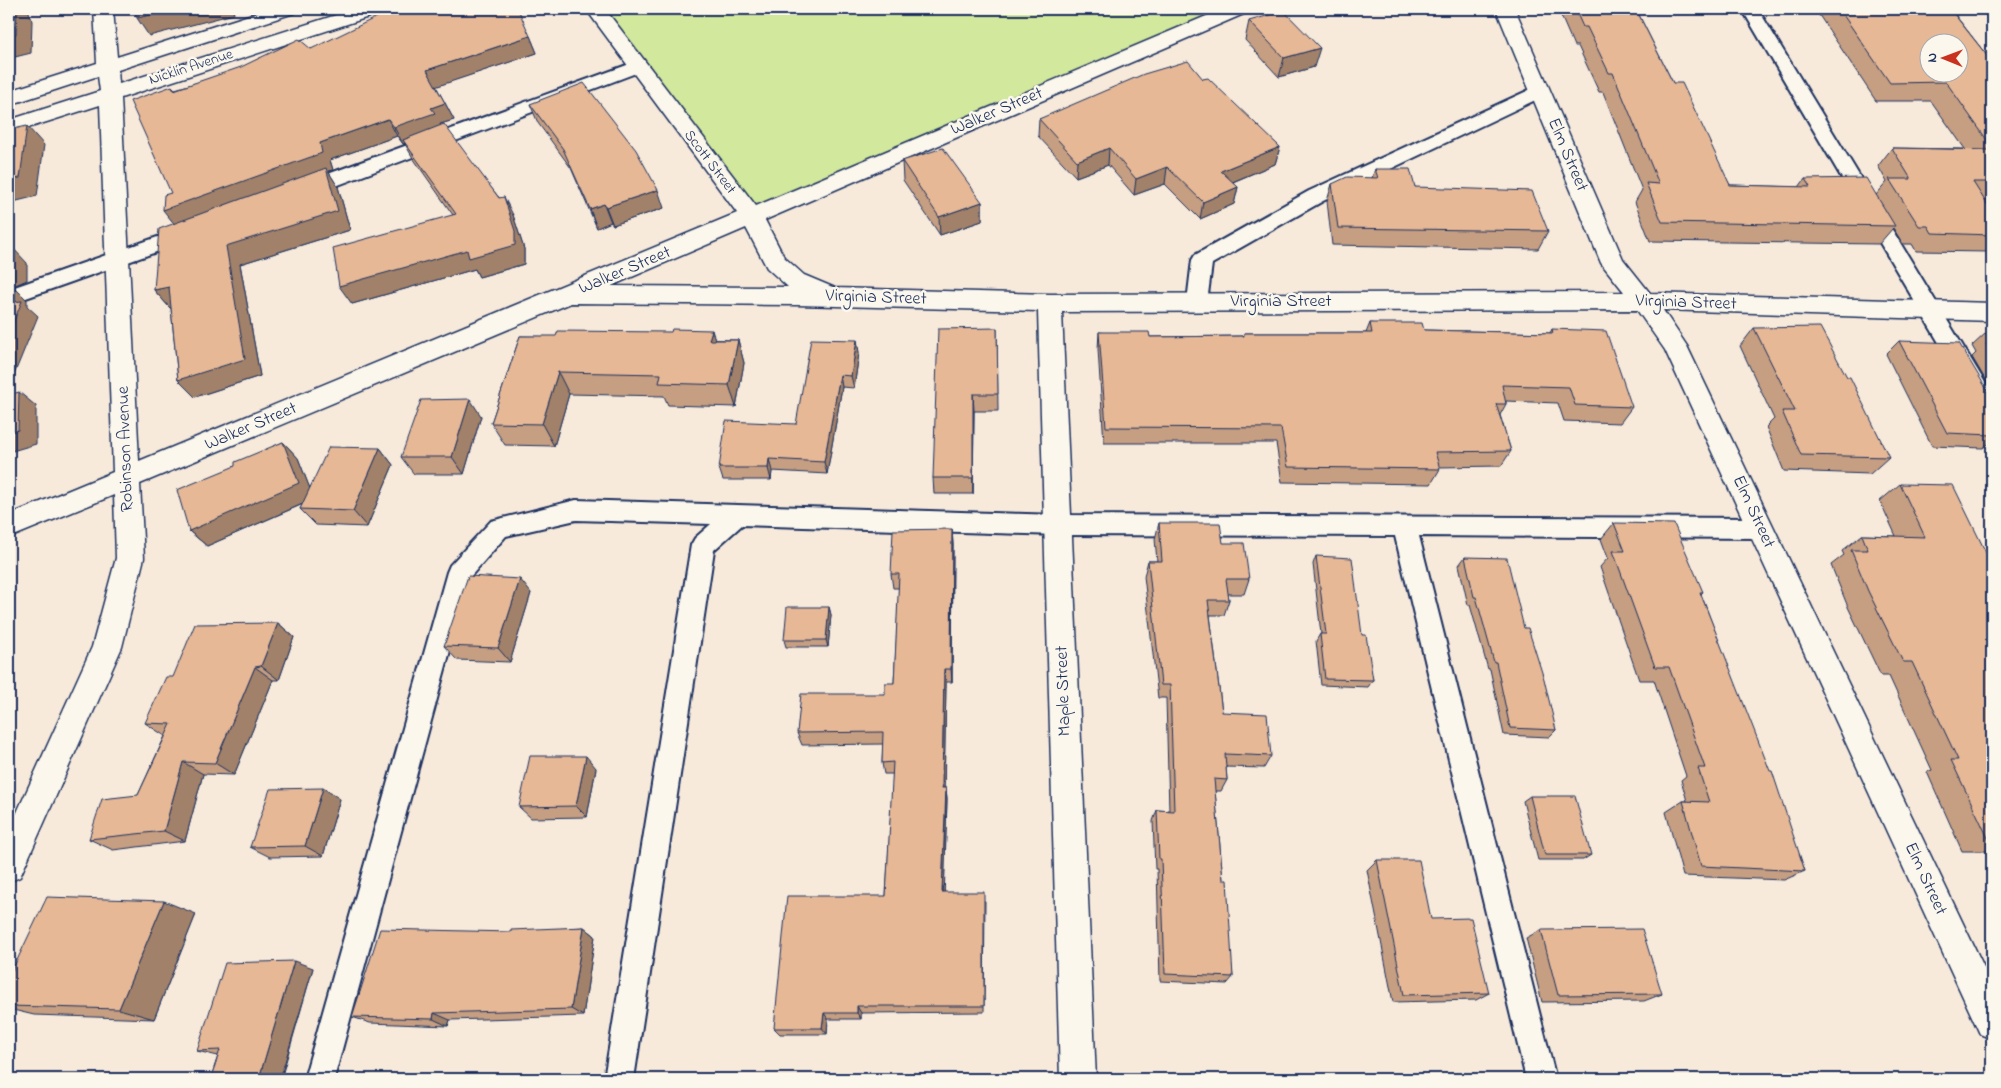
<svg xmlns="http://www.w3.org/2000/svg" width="2001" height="1088" font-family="'Indie Flower',sans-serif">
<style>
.green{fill:#d2e89d;stroke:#768c7e}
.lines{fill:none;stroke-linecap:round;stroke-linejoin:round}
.service-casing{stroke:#1b2f5e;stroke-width:4}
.minor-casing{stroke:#1b2f5e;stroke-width:3}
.service{fill:#fbf7ec;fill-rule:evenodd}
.minor{fill:#fbf7ec;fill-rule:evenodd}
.wall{fill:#c69e81;stroke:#1b2f5e}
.shaded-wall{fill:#a18169;stroke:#1b2f5e}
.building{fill:#e6b896;stroke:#1b2f5e;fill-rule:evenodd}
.labels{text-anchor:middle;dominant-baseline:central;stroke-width:5;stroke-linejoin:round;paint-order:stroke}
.far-street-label{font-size:15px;fill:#1b2f5e;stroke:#fbf7ec}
.street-label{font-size:18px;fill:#1b2f5e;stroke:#fbf7ec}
</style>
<rect width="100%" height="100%" fill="#f7eadb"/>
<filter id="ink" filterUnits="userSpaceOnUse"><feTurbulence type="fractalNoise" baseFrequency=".02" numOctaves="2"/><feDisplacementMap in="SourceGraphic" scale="10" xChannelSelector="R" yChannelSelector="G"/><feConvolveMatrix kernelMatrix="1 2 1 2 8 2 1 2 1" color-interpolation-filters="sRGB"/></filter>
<g filter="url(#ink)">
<path class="green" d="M 595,9 L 1239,9 L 752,217 Z"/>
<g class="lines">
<defs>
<path id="service" d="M 1742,9 L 1758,9 L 1992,394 L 1992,422 L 1984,419 Z
M 638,61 L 644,62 L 647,66 L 644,70 L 309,196 L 302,197 L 295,196 L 292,191 L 295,186 Z
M 1540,85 L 1546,87 L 1549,91 L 1546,95 L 1323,201 L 1212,264 L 1207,302 L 1204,307 L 1197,310 L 1190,307 L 1187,302 L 1192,260 L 1195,255 L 1309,191 Z
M 189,226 L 196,228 L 199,233 L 196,238 L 9,304 L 9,289 Z
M 576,500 L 1058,515 L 1760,518 L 1768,521 L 1772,528 L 1768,535 L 1760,538 L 1419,536 L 1556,1079 L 1526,1079 L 1395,536 L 1058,535 L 742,525 L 714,550 L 634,1079 L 604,1079 L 691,545 L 695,538 L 711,524 L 576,520 L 506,536 L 470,577 L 334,1079 L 304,1079 L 447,572 L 450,565 L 491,521 Z"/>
<path id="minor" d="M 94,9 L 113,9 L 117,57 L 268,9 L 297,9 L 294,13 L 118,70 L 119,84 L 355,9 L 384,9 L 381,13 L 121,98 L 139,461 L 737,213 L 586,9 L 605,9 L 756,206 L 1223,9 L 1249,9 L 1246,13 L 765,220 L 784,257 L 804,275 L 835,288 L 1050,294 L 1624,292 L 1601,263 L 1496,9 L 1515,9 L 1623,259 L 1650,293 L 1992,303 L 1992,321 L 1663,310 L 1687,346 L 1992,984 L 1992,1039 L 1980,1034 L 1665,350 L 1637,310 L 1062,312 L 1096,1079 L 1060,1079 L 1038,311 L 797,305 L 571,303 L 140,484 L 144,558 L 122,647 L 20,877 L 9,882 L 9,830 L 92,647 L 116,558 L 114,495 L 9,538 L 9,515 L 113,472 L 100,105 L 9,134 L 9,120 L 100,91 L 98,76 L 9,105 L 9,91 L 97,63 ZM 746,228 L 767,268 L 788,287 L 611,286 Z"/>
</defs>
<use href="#service" class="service-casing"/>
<use href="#minor" class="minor-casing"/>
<use href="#service" class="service"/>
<use href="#minor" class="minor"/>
</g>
<path class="wall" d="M 1558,9 L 1636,9 L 1673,83 L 1730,185 L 1799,187 L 1805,179 L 1876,195 L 1887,182 L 1878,166 L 1892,148 L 1965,149 L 1931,101 L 1876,101 L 1815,9 L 1962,9 L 1956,16 L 1992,62 L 1992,200 L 1985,200 L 1992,212 L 1992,250 L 1990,252 L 1916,251 L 1912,244 L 1903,244 L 1893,228 L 1879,244 L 1650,241 L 1635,202 L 1642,190 L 1603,92 L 1599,92 L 1578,46 L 1574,46 Z
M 1249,21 L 1314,67 L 1279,77 L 1245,40 Z
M 530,36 L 537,53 L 436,86 L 454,120 L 440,124 L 513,215 L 524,249 L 524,264 L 479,277 L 475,269 L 352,304 L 453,215 L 413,158 L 405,144 L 403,144 L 397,136 L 330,160 L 333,170 L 328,171 L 338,187 L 350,230 L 240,264 L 260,376 L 195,397 L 178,380 L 171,308 L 170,308 L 154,290 L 174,224 L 172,86 L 175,89 L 311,49 Z
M 1203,79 L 1280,147 L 1275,164 L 1233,182 L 1238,187 L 1234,204 L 1200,219 L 1165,184 L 1134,195 L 1108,165 L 1076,177 L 1038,136 L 1039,119 Z
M 530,104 L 664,208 L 613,225 L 611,222 L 597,228 L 571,168 L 538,123 Z
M 902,161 L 982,202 L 982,221 L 940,235 L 903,180 Z
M 1375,169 L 1415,187 L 1548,231 L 1538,249 L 1332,245 L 1327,201 L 1332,184 L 1372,178 Z
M 1370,323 L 1424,330 L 1550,333 L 1552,329 L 1632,407 L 1620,423 L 1564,421 L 1558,403 L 1506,401 L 1506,404 L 1500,415 L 1511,451 L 1501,466 L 1439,467 L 1440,469 L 1431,484 L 1282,482 L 1276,443 L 1104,443 L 1098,349 L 1099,332 L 1150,337 L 1243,336 L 1244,333 L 1366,333 Z
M 997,328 L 998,411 L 974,411 L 973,494 L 934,494 L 933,478 Z
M 1754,328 L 1889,457 L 1870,474 L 1784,471 L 1766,427 L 1774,419 L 1740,346 Z
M 1986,333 L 1992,333 L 1992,391 L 1972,357 L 1976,353 L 1972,346 Z
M 520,336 L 738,340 L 744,363 L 736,407 L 668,405 L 664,396 L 569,394 L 554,446 L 505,445 L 491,423 Z
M 857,340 L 859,353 L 854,388 L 842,387 L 827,474 L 772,471 L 771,480 L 723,480 L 719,468 L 796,424 Z
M 1899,341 L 1992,398 L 1992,441 L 1983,448 L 1932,446 L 1886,354 Z
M 481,416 L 464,474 L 414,474 L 401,457 Z
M 283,442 L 298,458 L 310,489 L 380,448 L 393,465 L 367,527 L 316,525 L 300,509 L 303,504 L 207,546 L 189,531 L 235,466 Z
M 1900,484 L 1992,565 L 1992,857 L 1990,851 L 1962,851 L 1927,772 L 1932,770 L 1889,676 L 1881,676 L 1848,607 L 1831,565 L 1844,555 L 1842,551 L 1862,535 L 1896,536 L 1880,501 Z
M 1159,523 L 1223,543 L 1249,579 L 1244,594 L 1228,594 L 1229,600 L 1224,615 L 1210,615 L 1222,712 L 1271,756 L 1264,768 L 1226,767 L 1227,780 L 1221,791 L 1215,791 L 1223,880 L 1233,977 L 1227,984 L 1160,981 L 1157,869 L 1155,869 L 1153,821 L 1157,810 L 1169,811 L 1166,698 L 1158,698 L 1144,576 L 1148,561 L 1157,561 L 1155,539 Z
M 1614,523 L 1703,592 L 1701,594 L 1805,871 L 1784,880 L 1683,876 L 1666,812 L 1683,801 L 1687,801 L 1681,780 L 1686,776 L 1654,680 L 1639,680 L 1600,567 L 1608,558 L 1601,539 Z
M 952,529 L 953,545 L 952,682 L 946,682 L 944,788 L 946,788 L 947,799 L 944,892 L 985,901 L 984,1012 L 861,1013 L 861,1019 L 828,1019 L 827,1034 L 780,1034 L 774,1028 L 886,896 L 893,774 L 884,774 L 882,763 L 883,744 L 802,745 L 797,733 L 885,694 L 894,683 L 899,588 L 893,588 L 891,574 Z
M 1316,556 L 1362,635 L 1373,680 L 1368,687 L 1321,685 L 1316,641 L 1320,634 L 1321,634 L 1313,564 Z
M 1465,557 L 1524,628 L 1556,730 L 1549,737 L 1504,735 L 1490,669 L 1488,669 L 1470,605 L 1468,605 L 1459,565 Z
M 531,593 L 510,662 L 457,660 L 444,646 Z
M 829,607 L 831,615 L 828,647 L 786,647 L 784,640 Z
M 278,623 L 294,637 L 279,680 L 273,680 L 234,775 L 203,774 L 185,841 L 113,850 L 89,839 L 138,795 L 165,736 L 145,723 Z
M 596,768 L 587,817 L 531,818 L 519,807 Z
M 1530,796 L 1591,855 L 1583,860 L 1538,860 L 1523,801 Z
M 340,799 L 323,856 L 270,857 L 250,847 Z
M 1377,860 L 1489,993 L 1476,1000 L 1393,1002 L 1367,870 Z
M 196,914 L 154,1019 L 34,1015 L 9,1009 L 9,977 Z
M 584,927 L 595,936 L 583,1016 L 450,1020 L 448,1026 L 370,1023 L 352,1017 L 511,932 Z
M 1541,930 L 1662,994 L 1644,1001 L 1542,1002 L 1526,938 Z
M 313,968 L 281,1079 L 222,1079 L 211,1077 L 218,1056 L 197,1051 Z"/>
<path class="shaded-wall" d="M 17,9 L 28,9 L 32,21 L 31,53 L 11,58 L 10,89 L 9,91 L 9,36 Z
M 174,9 L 233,9 L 234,14 L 149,36 L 137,18 Z
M 530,36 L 537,53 L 435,87 L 427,70 Z
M 1320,48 L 1314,67 L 1279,77 L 1284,58 Z
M 445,103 L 454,120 L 440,124 L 443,130 L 403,140 L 405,143 L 403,144 L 394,127 L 431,108 Z
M 388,119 L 397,136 L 330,160 L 333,170 L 328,171 L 338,187 L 350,230 L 240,264 L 260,376 L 195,397 L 178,380 L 176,226 L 163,210 L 320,143 Z
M 27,126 L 44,145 L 37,196 L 9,203 L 9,180 Z
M 1280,147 L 1275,164 L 1218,188 L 1221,171 Z
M 1109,148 L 1108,165 L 1076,177 L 1077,161 Z
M 1167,167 L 1165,184 L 1134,195 L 1136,179 Z
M 1238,187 L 1234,204 L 1200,219 L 1203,202 Z
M 658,190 L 664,208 L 613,225 L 606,207 Z
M 504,197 L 513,215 L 524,249 L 524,264 L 479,277 L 475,269 L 352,304 L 339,286 Z
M 982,202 L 982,221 L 940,235 L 939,217 Z
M 604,204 L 611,222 L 597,228 L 590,209 Z
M 12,247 L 27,263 L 27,280 L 13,286 L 27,300 L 27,306 L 38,316 L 9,387 L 9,333 L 11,302 L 9,287 L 9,266 Z
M 169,287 L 185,305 L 170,308 L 154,290 Z
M 712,330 L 719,353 L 709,340 Z
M 738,340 L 744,363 L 736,407 L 729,385 Z
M 857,340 L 859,353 L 854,388 L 851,376 Z
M 558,372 L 569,394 L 554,446 L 542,424 Z
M 840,375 L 842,387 L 827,474 L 824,462 Z
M 19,392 L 36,406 L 36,444 L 9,452 L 9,433 Z
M 973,394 L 974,411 L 973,494 Z
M 470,399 L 481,416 L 464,474 L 452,457 Z
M 283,442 L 298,458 L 314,499 L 207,546 L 189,531 Z
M 380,448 L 393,465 L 367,527 L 353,511 Z
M 769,459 L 772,471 L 771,480 L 768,468 Z
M 952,529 L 953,545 L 952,682 L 951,669 Z
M 520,579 L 531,593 L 510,662 L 498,648 Z
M 829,607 L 831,615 L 828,647 L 826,640 Z
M 278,623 L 294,637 L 279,680 L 261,666 Z
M 255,667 L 273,680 L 234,775 L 215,763 Z
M 944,669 L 946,682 L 944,799 L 942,788 Z
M 586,756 L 596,768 L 587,817 L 576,806 Z
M 183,762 L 203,774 L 185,841 L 164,831 Z
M 323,788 L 340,799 L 323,856 L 305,846 Z
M 946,788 L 947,799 L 944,901 L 942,892 Z
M 164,901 L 196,914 L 154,1019 L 119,1009 Z
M 584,927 L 595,936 L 583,1016 L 571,1009 Z
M 294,961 L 313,968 L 280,1079 L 260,1075 Z
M 857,1006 L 861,1013 L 861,1019 L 857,1013 Z
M 434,1013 L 450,1020 L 448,1026 L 433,1019 Z
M 824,1013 L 828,1019 L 827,1034 L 822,1028 Z"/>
<path class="building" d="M 9,9 L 17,9 L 16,34 L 9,36 Z
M 134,9 L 174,9 L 137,18 Z
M 403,9 L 518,9 L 530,36 L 427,70 L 445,103 L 431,108 L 435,113 L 394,127 L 388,119 L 320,143 L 322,153 L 163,210 L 164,195 L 171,193 L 130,101 L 172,86 L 174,90 L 241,67 L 299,39 L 311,49 L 377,17 Z
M 1575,9 L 1636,9 L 1673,83 L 1682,83 L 1730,185 L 1810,187 L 1805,179 L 1866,178 L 1895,226 L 1662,222 L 1646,183 L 1659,184 L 1613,73 L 1609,73 L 1587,27 L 1583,27 Z
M 1839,9 L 1950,9 L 1992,62 L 1992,147 L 1946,82 L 1890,83 ZM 1928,42 L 1958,42 L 1958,72 L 1928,72 Z
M 1284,11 L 1320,48 L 1284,58 L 1249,21 Z
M 1188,61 L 1203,79 L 1208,78 L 1280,147 L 1221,171 L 1238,187 L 1203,202 L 1167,167 L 1136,179 L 1109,148 L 1077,161 L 1039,119 L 1144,74 Z
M 584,83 L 636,150 L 658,190 L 606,207 L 604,204 L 590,209 L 563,149 L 530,104 Z
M 444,124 L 499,198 L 504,197 L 515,231 L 515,245 L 469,258 L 467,250 L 339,286 L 333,248 L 456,214 L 403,140 Z
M 27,126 L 20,178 L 9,180 L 9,130 Z
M 943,148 L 982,202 L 939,217 L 902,161 Z
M 1892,148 L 1992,150 L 1992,182 L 1973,182 L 1992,212 L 1992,235 L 1932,233 L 1928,226 L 1919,226 L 1889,179 L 1911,179 Z
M 326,168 L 338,211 L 226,246 L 245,359 L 178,380 L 169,287 L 154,290 L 159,229 Z
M 1375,169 L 1410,169 L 1415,187 L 1532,191 L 1548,231 L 1338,228 L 1332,184 L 1347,177 L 1378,178 Z
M 12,247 L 12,265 L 9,266 L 9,248 Z
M 9,285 L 11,285 L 11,302 L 22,301 L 9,333 Z
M 1370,323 L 1422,323 L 1424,330 L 1553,333 L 1552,329 L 1606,331 L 1632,407 L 1575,405 L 1569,387 L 1502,385 L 1506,404 L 1496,404 L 1511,451 L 1435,452 L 1440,469 L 1288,467 L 1281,428 L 1106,427 L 1099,332 L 1149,332 L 1150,337 L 1244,336 L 1244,333 L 1372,333 Z
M 1820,327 L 1847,377 L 1850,377 L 1889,457 L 1801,455 L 1782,411 L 1795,411 L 1754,328 Z
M 997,328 L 998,394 L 973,394 L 973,478 L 933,478 L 938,329 Z
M 672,329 L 712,330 L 709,340 L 738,340 L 729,385 L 659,383 L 661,374 L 558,372 L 542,424 L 491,423 L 520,336 L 556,336 L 558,331 L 671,332 Z
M 1986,333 L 1992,333 L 1992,342 Z
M 811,339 L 857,340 L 851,376 L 840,375 L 824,462 L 769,459 L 768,468 L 719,468 L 726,421 L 796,424 Z
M 1899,341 L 1959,343 L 1992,398 L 1992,420 L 1990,420 L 1992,424 L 1992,435 L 1947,433 Z
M 1986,344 L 1992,344 L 1992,354 Z
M 19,392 L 18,430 L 9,433 L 9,395 Z
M 470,399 L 452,457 L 401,457 L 421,400 Z
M 283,442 L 299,483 L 189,531 L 177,490 L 235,466 L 235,462 Z
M 329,447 L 380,448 L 353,511 L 300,509 Z
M 1900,484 L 1953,485 L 1992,565 L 1992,840 L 1989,840 L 1951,760 L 1958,760 L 1912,662 L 1903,662 L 1868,591 L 1851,550 L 1868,550 L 1862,535 L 1925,537 Z
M 1159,523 L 1220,523 L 1223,543 L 1244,543 L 1249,579 L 1226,579 L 1229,600 L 1208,600 L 1222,712 L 1267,714 L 1271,756 L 1225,754 L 1227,780 L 1214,779 L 1223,880 L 1227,880 L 1233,977 L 1165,974 L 1161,859 L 1159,859 L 1157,810 L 1174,811 L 1170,685 L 1161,685 L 1148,561 L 1162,561 Z
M 1614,523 L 1674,524 L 1703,592 L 1700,592 L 1770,771 L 1772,771 L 1805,871 L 1701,866 L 1683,801 L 1709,802 L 1698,768 L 1705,768 L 1669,667 L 1655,667 L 1613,551 L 1625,551 Z
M 952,529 L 951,669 L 944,669 L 942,788 L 946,788 L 942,892 L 984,892 L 984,1006 L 857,1006 L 857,1013 L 824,1013 L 822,1028 L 774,1028 L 787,896 L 886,896 L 893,762 L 882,763 L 883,732 L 797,733 L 801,694 L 885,694 L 885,683 L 894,683 L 899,574 L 891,574 L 893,530 Z
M 1316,556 L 1352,558 L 1362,635 L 1366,635 L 1373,680 L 1325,679 L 1320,634 L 1326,634 Z
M 1465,557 L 1507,558 L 1524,628 L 1528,628 L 1544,679 L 1556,730 L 1510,728 L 1496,662 L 1494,662 L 1476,597 L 1474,597 Z
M 468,576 L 520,579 L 498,648 L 444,646 Z
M 787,607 L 829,607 L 826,640 L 784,640 Z
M 278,623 L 261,666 L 255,667 L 215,763 L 183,762 L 164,831 L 89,839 L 102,799 L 138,795 L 171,724 L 145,723 L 166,677 L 173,677 L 195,624 Z
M 530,756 L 586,756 L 576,806 L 519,807 Z
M 323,788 L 305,846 L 250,847 L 270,789 Z
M 1530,796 L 1575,796 L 1591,855 L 1545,855 Z
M 1377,860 L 1419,860 L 1431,919 L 1471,918 L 1489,993 L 1404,995 Z
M 47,897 L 164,901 L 119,1009 L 9,1006 L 9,977 Z
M 584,927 L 571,1009 L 434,1013 L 433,1019 L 352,1017 L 380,929 L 511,932 L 511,930 Z
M 1642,929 L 1662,994 L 1558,995 L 1541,930 Z
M 294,961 L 260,1075 L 211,1077 L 220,1050 L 197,1051 L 225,963 Z"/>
</g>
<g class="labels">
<g class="far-street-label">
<text transform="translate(191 67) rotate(-18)">Nicklin Avenue</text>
<text transform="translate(710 162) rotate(53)">Scott Street</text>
</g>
<g class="street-label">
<text transform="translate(997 112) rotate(-23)">Walker Street</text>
<text transform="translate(1567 155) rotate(67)">Elm Street</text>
<text transform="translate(625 271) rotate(-23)">Walker Street</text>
<text transform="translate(876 298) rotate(2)">Virginia Street</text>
<text x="1281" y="302">Virginia Street</text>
<text transform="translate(1686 303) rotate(2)">Virginia Street</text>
<text transform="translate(251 427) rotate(-23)">Walker Street</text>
<text transform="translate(126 449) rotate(-92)">Robinson Avenue</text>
<text transform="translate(1753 512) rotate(65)">Elm Street</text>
<text transform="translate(1064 691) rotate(-92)">Maple Street</text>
<text transform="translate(1925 879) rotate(65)">Elm Street</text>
</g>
</g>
<rect width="2001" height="1088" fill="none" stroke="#fbf7ec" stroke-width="30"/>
<rect x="15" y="15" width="1971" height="1058" fill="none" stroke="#1b2f5e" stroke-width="2" filter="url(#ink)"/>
<g transform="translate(1944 58) rotate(271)"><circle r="24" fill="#fbf7ec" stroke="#a1a7b3"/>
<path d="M0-4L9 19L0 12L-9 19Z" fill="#c8321e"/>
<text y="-8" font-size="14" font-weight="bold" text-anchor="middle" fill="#1b2f5e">N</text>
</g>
</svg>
